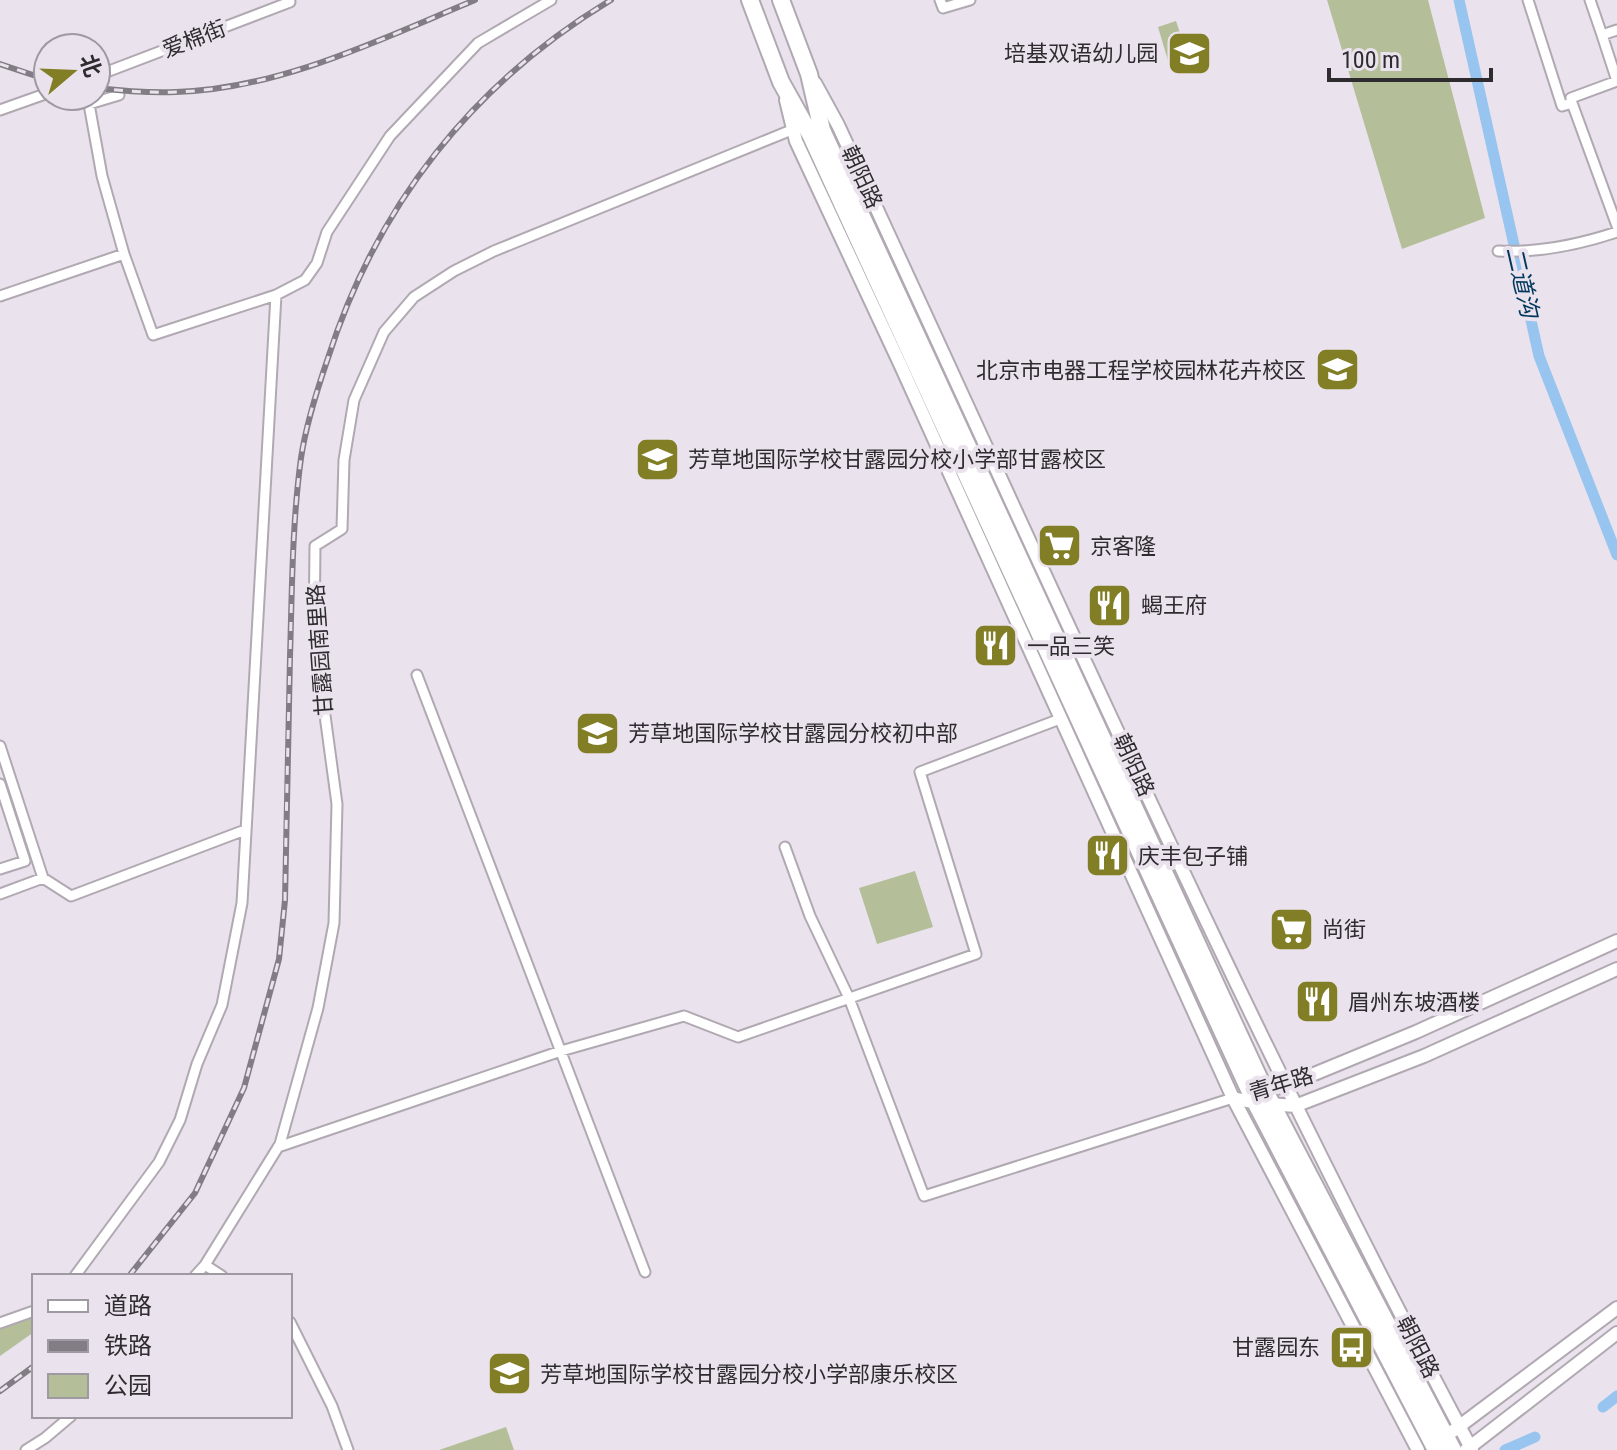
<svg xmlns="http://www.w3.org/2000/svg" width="1617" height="1450" font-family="'Roboto Condensed','Noto Sans SC',sans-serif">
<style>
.green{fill:#b4bf9a}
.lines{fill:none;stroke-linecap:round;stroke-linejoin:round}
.canal{stroke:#97c5ef;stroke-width:11}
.street-casing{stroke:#b1a9b2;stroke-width:13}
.secondary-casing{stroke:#b1a9b2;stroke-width:16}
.highway-casing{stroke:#b1a9b2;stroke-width:20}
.street{stroke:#fff;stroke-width:9}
.secondary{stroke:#fff;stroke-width:12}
.highway{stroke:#fff;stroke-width:16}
.rail-casing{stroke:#827d84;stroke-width:6}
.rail{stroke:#eae2ec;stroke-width:3;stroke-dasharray:9;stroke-linecap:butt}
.labels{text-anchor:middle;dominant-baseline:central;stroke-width:8;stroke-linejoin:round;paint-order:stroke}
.street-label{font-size:22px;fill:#2f2c30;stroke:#eae2ec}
.poi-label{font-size:22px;fill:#2f2c30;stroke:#eae2ec;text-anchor:start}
.water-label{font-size:24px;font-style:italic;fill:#00375e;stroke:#eae2ec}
</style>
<rect width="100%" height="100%" fill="#eae2ec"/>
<path class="green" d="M 1327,0 L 1428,0 L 1485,218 L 1402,249 Z
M 1176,21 L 1188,57 L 1169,64 L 1158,27 Z
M 915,871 L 933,927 L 877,944 L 859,888 Z
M 34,1316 L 34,1332 L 0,1356 L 0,1328 Z
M 506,1427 L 514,1450 L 439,1450 Z"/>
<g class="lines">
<path class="canal" d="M 1459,0 L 1539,356 L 1617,555
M 1603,1407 L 1617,1396
M 1505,1450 L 1535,1437"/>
<defs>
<path id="street" d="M 940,0 L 943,8 L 970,0
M 1528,0 L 1562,106 L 1572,103 L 1617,226
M 1590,0 L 1602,35 L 1617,30
M 96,76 L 290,2 L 289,0
M 119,95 L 89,104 L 102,176 L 124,254 L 153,335 L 276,295 L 305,280 L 317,263 L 327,232 L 390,136 L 478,43 L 551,0
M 1572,103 L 1571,98 L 1617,81 L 1602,35
M 0,110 L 48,93
M 1498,251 C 1539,253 1578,245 1617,232
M 0,296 L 124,254
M 417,675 L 645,1272
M 0,746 L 43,878
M 0,784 L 25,861 L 0,869
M 785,847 L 810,916 L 849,998 L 924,1196 L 1233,1098
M 0,894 L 43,878 L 71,896 L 245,830
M 278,1147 L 561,1051 L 684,1016 L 738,1037 L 976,954 L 920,772 L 1060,719
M 205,1265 L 222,1276
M 75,1276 L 159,1162 L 180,1120 L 197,1064 L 222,1005 L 242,903 L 276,295
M 195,1276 L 205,1265 L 280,1144 L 318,1008 L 334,923 L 337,804 L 314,634 L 315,546 L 342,529 L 344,460 L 354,400 L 384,332 L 414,297 L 454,271 L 494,251 L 794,129
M 290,1322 L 332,1406 L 348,1450
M 0,1323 L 34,1311
M 26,1450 L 45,1438 L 71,1416"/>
<path id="secondary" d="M 815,83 L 838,125 C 1044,569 1241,1018 1472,1450
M 786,100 L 796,141 L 901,366 L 1233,1098 L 1418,1450
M 1260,1092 L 1285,1086 L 1416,1032 L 1617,941
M 1233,1098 L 1256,1103 L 1295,1106 L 1424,1056 L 1617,969
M 1453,1431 L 1617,1308
M 1466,1450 L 1617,1333"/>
<path id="highway" d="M 750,0 L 781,82 L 810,134 L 1251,1094 L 1436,1450
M 781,0 L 809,74 L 822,130 L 1265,1091 L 1453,1450"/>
</defs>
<use href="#street" class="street-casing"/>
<use href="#secondary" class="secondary-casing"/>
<use href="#highway" class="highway-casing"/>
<use href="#street" class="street"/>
<use href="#secondary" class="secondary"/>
<use href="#highway" class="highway"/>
<defs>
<path id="rail" d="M 0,64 L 48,80
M 96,88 C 123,91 149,93 176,92 C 280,89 381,39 475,0
M 129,1276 L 195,1193 L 244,1088 L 279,959 L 285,900 C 286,819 288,738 290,657 C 292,591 292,524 301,458 C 306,424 317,390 328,358 C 377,205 473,83 611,0
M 0,1391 L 34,1366"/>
</defs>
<use href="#rail" class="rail-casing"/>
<use href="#rail" class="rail"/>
</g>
<defs>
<symbol id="school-square" viewBox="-11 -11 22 22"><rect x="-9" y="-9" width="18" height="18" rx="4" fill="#817e25" stroke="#eae2ec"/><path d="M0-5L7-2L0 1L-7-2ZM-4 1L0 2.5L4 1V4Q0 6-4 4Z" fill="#fff"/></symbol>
<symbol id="supermarket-square" viewBox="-11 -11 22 22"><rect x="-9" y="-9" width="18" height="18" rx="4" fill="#817e25" stroke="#eae2ec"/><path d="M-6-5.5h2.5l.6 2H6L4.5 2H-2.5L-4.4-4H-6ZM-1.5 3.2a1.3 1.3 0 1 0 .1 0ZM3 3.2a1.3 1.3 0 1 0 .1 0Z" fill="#fff"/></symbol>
<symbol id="restaurant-square" viewBox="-11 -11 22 22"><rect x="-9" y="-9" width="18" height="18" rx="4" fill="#817e25" stroke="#eae2ec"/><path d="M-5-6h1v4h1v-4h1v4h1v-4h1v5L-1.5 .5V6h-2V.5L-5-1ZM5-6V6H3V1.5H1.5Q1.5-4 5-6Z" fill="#fff"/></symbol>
<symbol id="bus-square" viewBox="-11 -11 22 22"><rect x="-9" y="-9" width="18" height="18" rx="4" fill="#817e25" stroke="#eae2ec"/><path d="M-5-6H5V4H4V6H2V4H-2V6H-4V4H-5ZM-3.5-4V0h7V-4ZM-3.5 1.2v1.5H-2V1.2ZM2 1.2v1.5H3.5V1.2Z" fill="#fff"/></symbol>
</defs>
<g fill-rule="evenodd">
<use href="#school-square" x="1164" y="28" width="51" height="51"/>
<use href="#school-square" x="1312" y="344" width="51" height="51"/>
<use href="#school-square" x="632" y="434" width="51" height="51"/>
<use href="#supermarket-square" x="1034" y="520" width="51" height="51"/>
<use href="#restaurant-square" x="1084" y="580" width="51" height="51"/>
<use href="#restaurant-square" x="970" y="620" width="51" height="51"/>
<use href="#school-square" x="572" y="708" width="51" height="51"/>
<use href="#restaurant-square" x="1082" y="830" width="51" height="51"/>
<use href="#supermarket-square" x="1266" y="904" width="51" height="51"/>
<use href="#restaurant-square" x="1292" y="976" width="51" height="51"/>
<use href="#bus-square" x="1326" y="1322" width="51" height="51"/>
<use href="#school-square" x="484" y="1348" width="51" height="51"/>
</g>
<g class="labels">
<g class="street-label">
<text transform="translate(194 39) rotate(-21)">爱棉街</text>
<text transform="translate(862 177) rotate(65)">朝阳路</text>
<text transform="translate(320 650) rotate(-94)">甘露园南里路</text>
<text transform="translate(1134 765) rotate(65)">朝阳路</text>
<text transform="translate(1281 1084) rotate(-17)">青年路</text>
<text transform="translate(1418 1347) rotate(63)">朝阳路</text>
</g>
<g class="poi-label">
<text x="1158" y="53" text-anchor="end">培基双语幼儿园</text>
<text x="1306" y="370" text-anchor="end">北京市电器工程学校园林花卉校区</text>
<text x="688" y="459">芳草地国际学校甘露园分校小学部甘露校区</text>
<text x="1090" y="546">京客隆</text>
<text x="1141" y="605">蝎王府</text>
<text x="1027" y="646">一品三笑</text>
<text x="628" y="733">芳草地国际学校甘露园分校初中部</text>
<text x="1138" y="856">庆丰包子铺</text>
<text x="1322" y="929">尚街</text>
<text x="1348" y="1002">眉州东坡酒楼</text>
<text x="1320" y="1347" text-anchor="end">甘露园东</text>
<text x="540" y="1374">芳草地国际学校甘露园分校小学部康乐校区</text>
</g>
<g class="water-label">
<text transform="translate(1522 282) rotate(77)">二道沟</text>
</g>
</g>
<rect x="32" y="1274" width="260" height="144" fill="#eae2ec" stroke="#9f99a1" stroke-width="2"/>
<rect x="48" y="1300" width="40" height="12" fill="#ffffff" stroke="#9f99a1" stroke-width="2"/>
<text x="104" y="1314" font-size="24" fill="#2f2c30">道路</text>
<rect x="48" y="1340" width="40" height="12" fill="#827d84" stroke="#9f99a1" stroke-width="2"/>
<text x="104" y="1354" font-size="24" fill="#2f2c30">铁路</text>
<rect x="48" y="1374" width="40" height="24" fill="#b4bf9a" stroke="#9f99a1" stroke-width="2"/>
<text x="104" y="1394" font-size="24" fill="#2f2c30">公园</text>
<g transform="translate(72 72) rotate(71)"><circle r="38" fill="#eae2ec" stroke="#9f99a1" stroke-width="2"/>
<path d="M0-6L14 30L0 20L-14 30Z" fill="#817e25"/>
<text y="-12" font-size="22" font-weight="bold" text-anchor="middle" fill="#2f2c30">北</text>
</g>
<path d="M1329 68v12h162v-12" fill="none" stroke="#2f2c30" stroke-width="4"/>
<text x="1341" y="68" font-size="24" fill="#2f2c30" stroke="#eae2ec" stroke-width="6" paint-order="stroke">100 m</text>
</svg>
